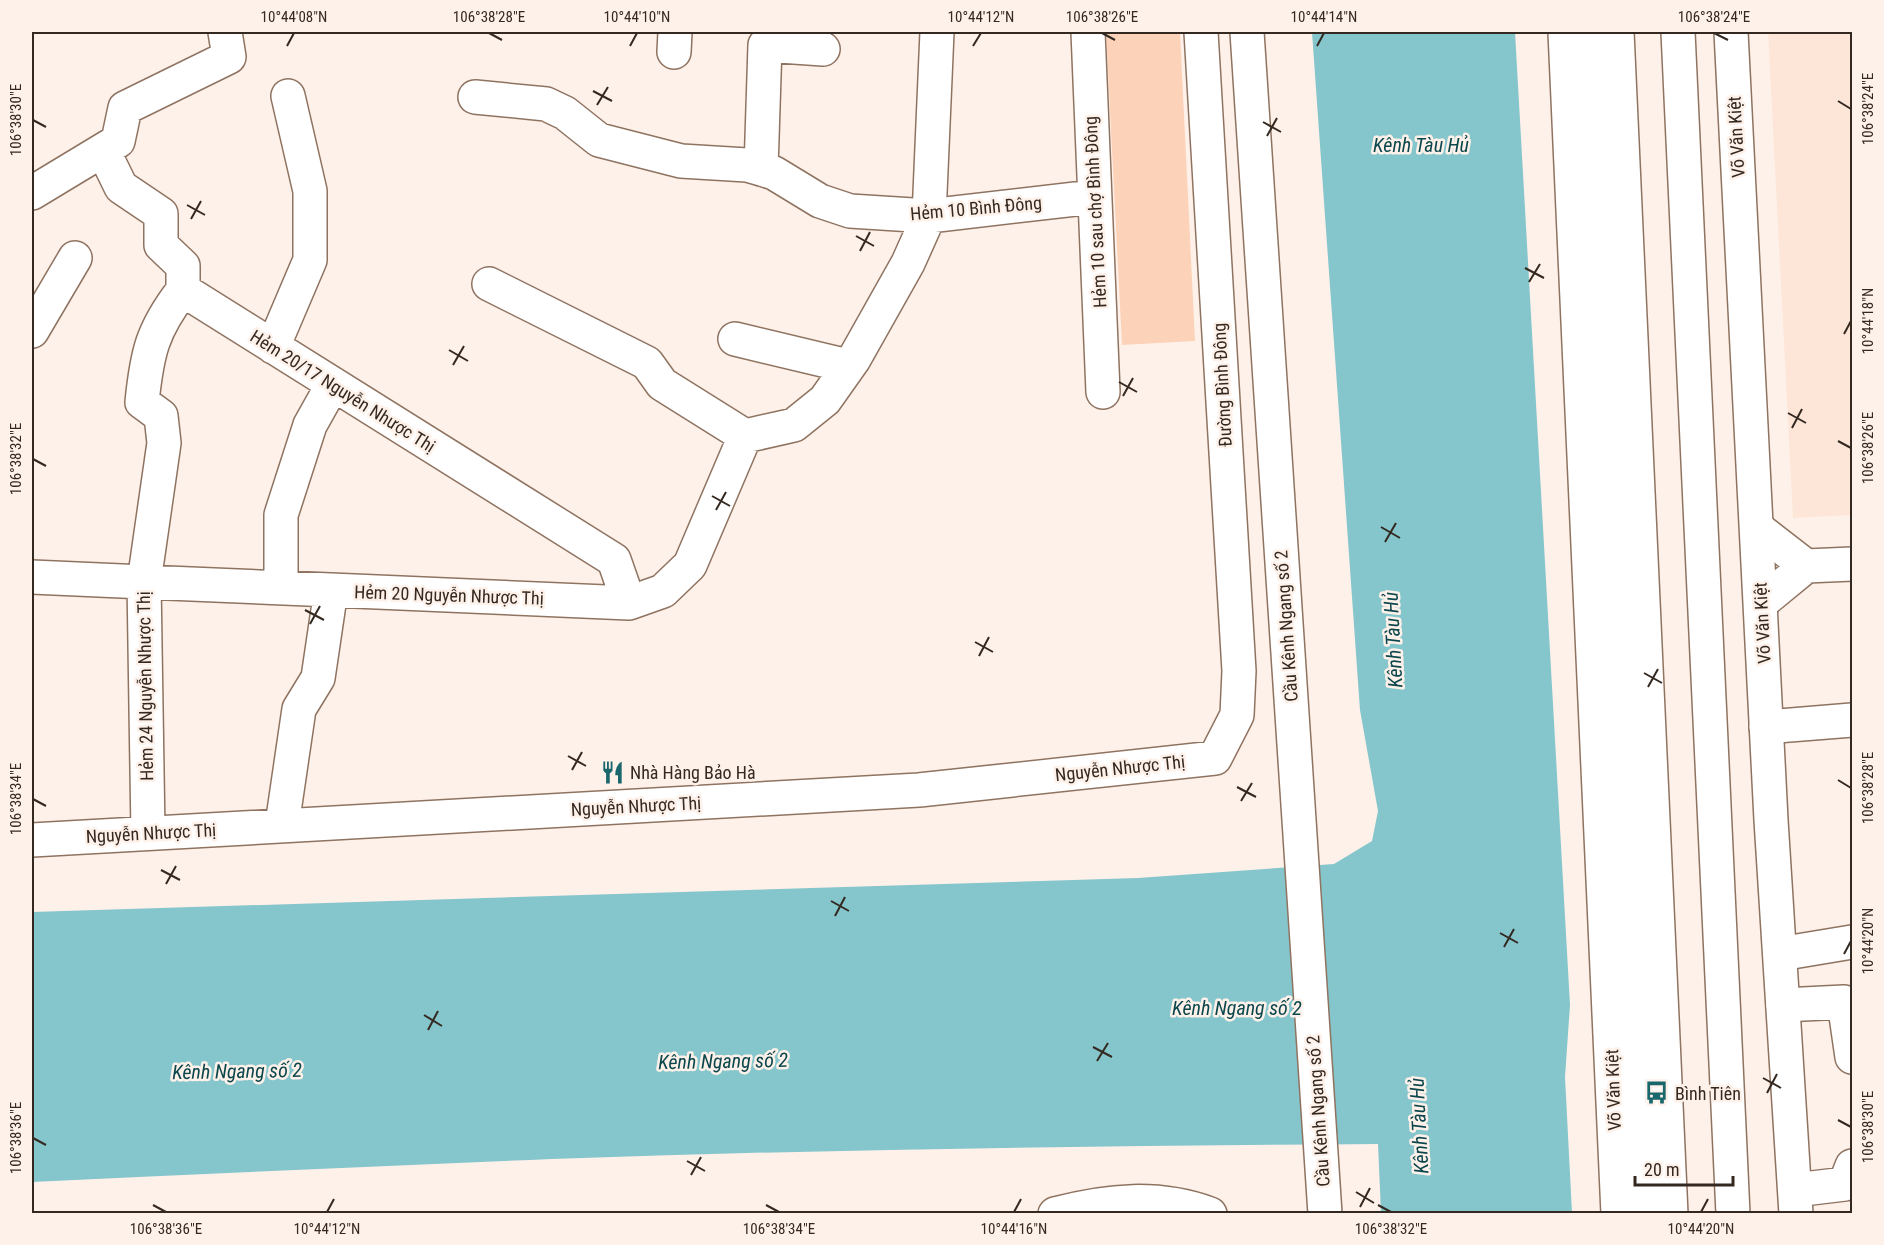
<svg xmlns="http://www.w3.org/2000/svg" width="1884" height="1245" font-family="'Roboto Condensed',sans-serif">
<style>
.built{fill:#fde6d8}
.green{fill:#fcd3b9}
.water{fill:#85c5cc}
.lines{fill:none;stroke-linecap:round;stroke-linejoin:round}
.minor-casing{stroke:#8f7361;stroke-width:36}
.major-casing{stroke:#8f7361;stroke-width:36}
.highway-casing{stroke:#8f7361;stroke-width:36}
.minor{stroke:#fff;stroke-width:33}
.major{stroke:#fff;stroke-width:33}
.highway{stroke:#fff;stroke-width:33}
.ticks{fill:none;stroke:#342921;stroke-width:2}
.labels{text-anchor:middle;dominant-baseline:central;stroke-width:5;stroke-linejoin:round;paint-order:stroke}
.street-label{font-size:18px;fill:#342921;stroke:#fef1ea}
.poi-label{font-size:18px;fill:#342921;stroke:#fef1ea;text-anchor:start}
.water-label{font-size:20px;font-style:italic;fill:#0a464c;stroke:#fef1ea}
.neatline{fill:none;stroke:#342921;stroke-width:2}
.ticks-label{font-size:15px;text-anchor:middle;fill:#342921}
</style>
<rect width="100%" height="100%" fill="#fef1ea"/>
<path class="built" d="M 1768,32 L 1852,32 L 1852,515 L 1793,518 Z"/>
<path class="green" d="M 1106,32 L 1180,32 L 1195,341 L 1122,345 Z"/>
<path class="water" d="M 1312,32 L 1515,32 L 1570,1005 L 1565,1077 L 1572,1213 L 1381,1213 L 1378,1144 C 1103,1146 827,1149 552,1159 C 379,1166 205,1174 32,1182 L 32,912 L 1138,878 L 1334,864 L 1372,841 L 1378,811 L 1360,710 Z"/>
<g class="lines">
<defs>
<path id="minor" d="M 1088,32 L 1103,392
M 1247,32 L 1325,1214
M 674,52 L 675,32
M 475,97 L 546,104 L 565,113 L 599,140 L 681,161 L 747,165 L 761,169 L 774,173 L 820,201 L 850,211 L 929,216 L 1093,197
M 103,150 L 121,187 L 161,214 L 161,245 L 183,266 L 183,290 L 614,560 L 629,603
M 761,169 L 765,45 L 823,49
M 32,193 L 118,141 L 125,108 L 229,57 L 225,32
M 489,284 L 647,363 L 662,384 L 745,436
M 32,331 L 75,258
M 735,339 L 848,366
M 273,347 L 310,260 L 310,191 L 288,96
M 1757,528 L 1806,566
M 32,577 L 144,582 L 164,443 L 161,416 L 142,402 C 147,353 152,330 183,290
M 281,588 L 281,515 L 310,425 L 333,384
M 1761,603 L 1806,566 L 1852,564
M 1766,727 L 1852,720
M 282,825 L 299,709 L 318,678 L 331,590 L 629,603 L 663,591 L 690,565 L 745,436 L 794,425 L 825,400 L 854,359 L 908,263 L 929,216 L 937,32
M 148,833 L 144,582 L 331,590
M 32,840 L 919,790 L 1215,758 L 1237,715 L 1239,671 L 1201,32
M 1780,954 L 1852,942
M 1783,1005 L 1844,1002 L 1852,1057
M 1795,1190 L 1845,1184 L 1852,1166
M 1055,1214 C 1107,1200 1159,1195 1210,1214"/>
<path id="major" d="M 1565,32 L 1618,1214
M 1589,32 L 1645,1214
M 1731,32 L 1771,820 L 1796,1214"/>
<path id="highway" d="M 1617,32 L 1671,1214
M 1678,32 L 1733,1214"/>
</defs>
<use href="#minor" class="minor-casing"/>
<use href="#major" class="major-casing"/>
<use href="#highway" class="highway-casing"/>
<use href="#minor" class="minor"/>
<use href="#major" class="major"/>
<use href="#highway" class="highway"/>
</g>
<path class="ticks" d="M 489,33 L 502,40M 1102,33 L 1115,40M 1714,33 L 1728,40M 287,46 L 294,33M 630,46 L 637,33M 973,46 L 981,33M 1317,46 L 1324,33M 593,91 L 612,101M 1838,101 L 1851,109M 597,105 L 608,87M 33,120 L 46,127M 1263,122 L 1281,132M 1267,136 L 1277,118M 187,205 L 205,215M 191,219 L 201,201M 856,236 L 874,246M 860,251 L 870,232M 1525,268 L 1544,278M 1529,282 L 1540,264M 1844,334 L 1851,321M 449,350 L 468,361M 453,365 L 464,346M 1119,382 L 1137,392M 1123,396 L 1133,378M 1788,413 L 1806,423M 1792,428 L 1802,409M 1838,441 L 1851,448M 33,459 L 46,466M 712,496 L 730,506M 716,510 L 726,492M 1381,527 L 1400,538M 1385,542 L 1396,523M 305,610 L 324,620M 310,624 L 320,606M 975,642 L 993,652M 979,656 L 989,637M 1644,673 L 1662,683M 1648,687 L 1658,669M 568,756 L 586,766M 572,770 L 582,752M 1838,780 L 1851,788M 1237,787 L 1256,797M 33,799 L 46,806M 1241,801 L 1252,783M 161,870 L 180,880M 166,884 L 176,866M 831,901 L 849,911M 835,916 L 845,897M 1500,933 L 1518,943M 1504,947 L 1514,929M 1844,954 L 1851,941M 424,1015 L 442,1026M 428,1030 L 438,1011M 1093,1047 L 1112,1057M 1097,1061 L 1108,1043M 1763,1078 L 1781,1088M 1767,1093 L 1777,1074M 1838,1120 L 1851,1127M 33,1138 L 46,1145M 687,1161 L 705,1171M 691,1175 L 701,1157M 1356,1192 L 1374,1203M 153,1205 L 166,1212M 766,1205 L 779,1212M 1378,1205 L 1391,1212M 1360,1207 L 1370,1188M 327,1212 L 334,1199M 1014,1212 L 1021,1199M 1701,1212 L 1708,1199"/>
<defs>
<symbol id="restaurant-bare" viewBox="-9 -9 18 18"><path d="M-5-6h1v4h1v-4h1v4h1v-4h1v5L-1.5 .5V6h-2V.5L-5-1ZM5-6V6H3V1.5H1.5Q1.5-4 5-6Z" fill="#19666d" stroke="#fef1ea" stroke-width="2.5" paint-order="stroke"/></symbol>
<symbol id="bus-bare" viewBox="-9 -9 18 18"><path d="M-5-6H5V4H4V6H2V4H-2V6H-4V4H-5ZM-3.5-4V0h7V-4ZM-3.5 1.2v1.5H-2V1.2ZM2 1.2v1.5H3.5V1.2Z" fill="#19666d" stroke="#fef1ea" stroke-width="2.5" paint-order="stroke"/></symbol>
</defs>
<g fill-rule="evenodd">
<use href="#restaurant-bare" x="596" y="756" width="33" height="33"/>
<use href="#bus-bare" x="1640" y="1076" width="33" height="33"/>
</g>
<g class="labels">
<g class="street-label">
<text transform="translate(1736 137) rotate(-93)">Võ Văn Kiệt</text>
<text transform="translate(976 208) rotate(-5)">Hẻm 10 Bình Đông</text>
<text transform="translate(1095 212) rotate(-93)">Hẻm 10 sau chợ Bình Đông</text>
<text transform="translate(1222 385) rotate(-93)">Đường Bình Đông</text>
<text transform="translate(343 391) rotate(32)">Hẻm 20/17 Nguyễn Nhược Thị</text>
<text transform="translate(449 595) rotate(2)">Hẻm 20 Nguyễn Nhược Thị</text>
<text transform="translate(1762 623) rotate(-93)">Võ Văn Kiệt</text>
<text transform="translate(1286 626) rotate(-94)">Cầu Kênh Ngang số 2</text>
<text transform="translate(145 686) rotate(-91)">Hẻm 24 Nguyễn Nhược Thị</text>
<text transform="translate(1120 768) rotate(-6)">Nguyễn Nhược Thị</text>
<text transform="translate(636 806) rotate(-3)">Nguyễn Nhược Thị</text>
<text transform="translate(151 833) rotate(-3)">Nguyễn Nhược Thị</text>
<text transform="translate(1613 1090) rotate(-92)">Võ Văn Kiệt</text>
<text transform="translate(1318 1111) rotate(-94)">Cầu Kênh Ngang số 2</text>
</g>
<g class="poi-label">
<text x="630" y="772">Nhà Hàng Bảo Hà</text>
<text x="1675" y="1093">Bình Tiên</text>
</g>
<g class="water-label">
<text x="1421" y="145">Kênh Tàu Hủ</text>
<text transform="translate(1393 640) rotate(-93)">Kênh Tàu Hủ</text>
<text x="1237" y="1008">Kênh Ngang số 2</text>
<text transform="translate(723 1061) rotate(-1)">Kênh Ngang số 2</text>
<text transform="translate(237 1071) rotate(-1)">Kênh Ngang số 2</text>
<text transform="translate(1419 1126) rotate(-93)">Kênh Tàu Hủ</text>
</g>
</g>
<rect width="1884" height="1245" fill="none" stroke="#fef1ea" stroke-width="66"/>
<path d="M1635 1176v9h98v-9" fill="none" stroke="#342921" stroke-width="3"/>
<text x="1644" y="1176" font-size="18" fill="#342921" stroke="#fef1ea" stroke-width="4.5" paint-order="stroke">20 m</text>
<rect x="33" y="33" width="1818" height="1179" class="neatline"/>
<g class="ticks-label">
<text x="294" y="22">10°44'08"N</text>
<text x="489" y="22">106°38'28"E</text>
<text x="637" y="22">10°44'10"N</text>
<text x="981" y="22">10°44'12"N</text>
<text x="1102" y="22">106°38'26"E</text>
<text x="1324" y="22">10°44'14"N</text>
<text x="1714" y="22">106°38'24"E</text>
<text transform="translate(1868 109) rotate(-90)" y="5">106°38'24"E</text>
<text transform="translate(16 120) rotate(-90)" y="5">106°38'30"E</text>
<text transform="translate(1868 321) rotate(-90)" y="5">10°44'18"N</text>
<text transform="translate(1868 448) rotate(-90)" y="5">106°38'26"E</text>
<text transform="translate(16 459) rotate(-90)" y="5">106°38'32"E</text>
<text transform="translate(1868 788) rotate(-90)" y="5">106°38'28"E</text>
<text transform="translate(16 799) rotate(-90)" y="5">106°38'34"E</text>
<text transform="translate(1868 941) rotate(-90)" y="5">10°44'20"N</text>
<text transform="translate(1868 1127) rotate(-90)" y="5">106°38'30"E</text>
<text transform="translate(16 1138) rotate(-90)" y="5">106°38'36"E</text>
<text x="166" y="1234">106°38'36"E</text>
<text x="327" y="1234">10°44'12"N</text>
<text x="779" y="1234">106°38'34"E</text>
<text x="1014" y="1234">10°44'16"N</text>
<text x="1391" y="1234">106°38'32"E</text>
<text x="1701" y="1234">10°44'20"N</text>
</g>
</svg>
